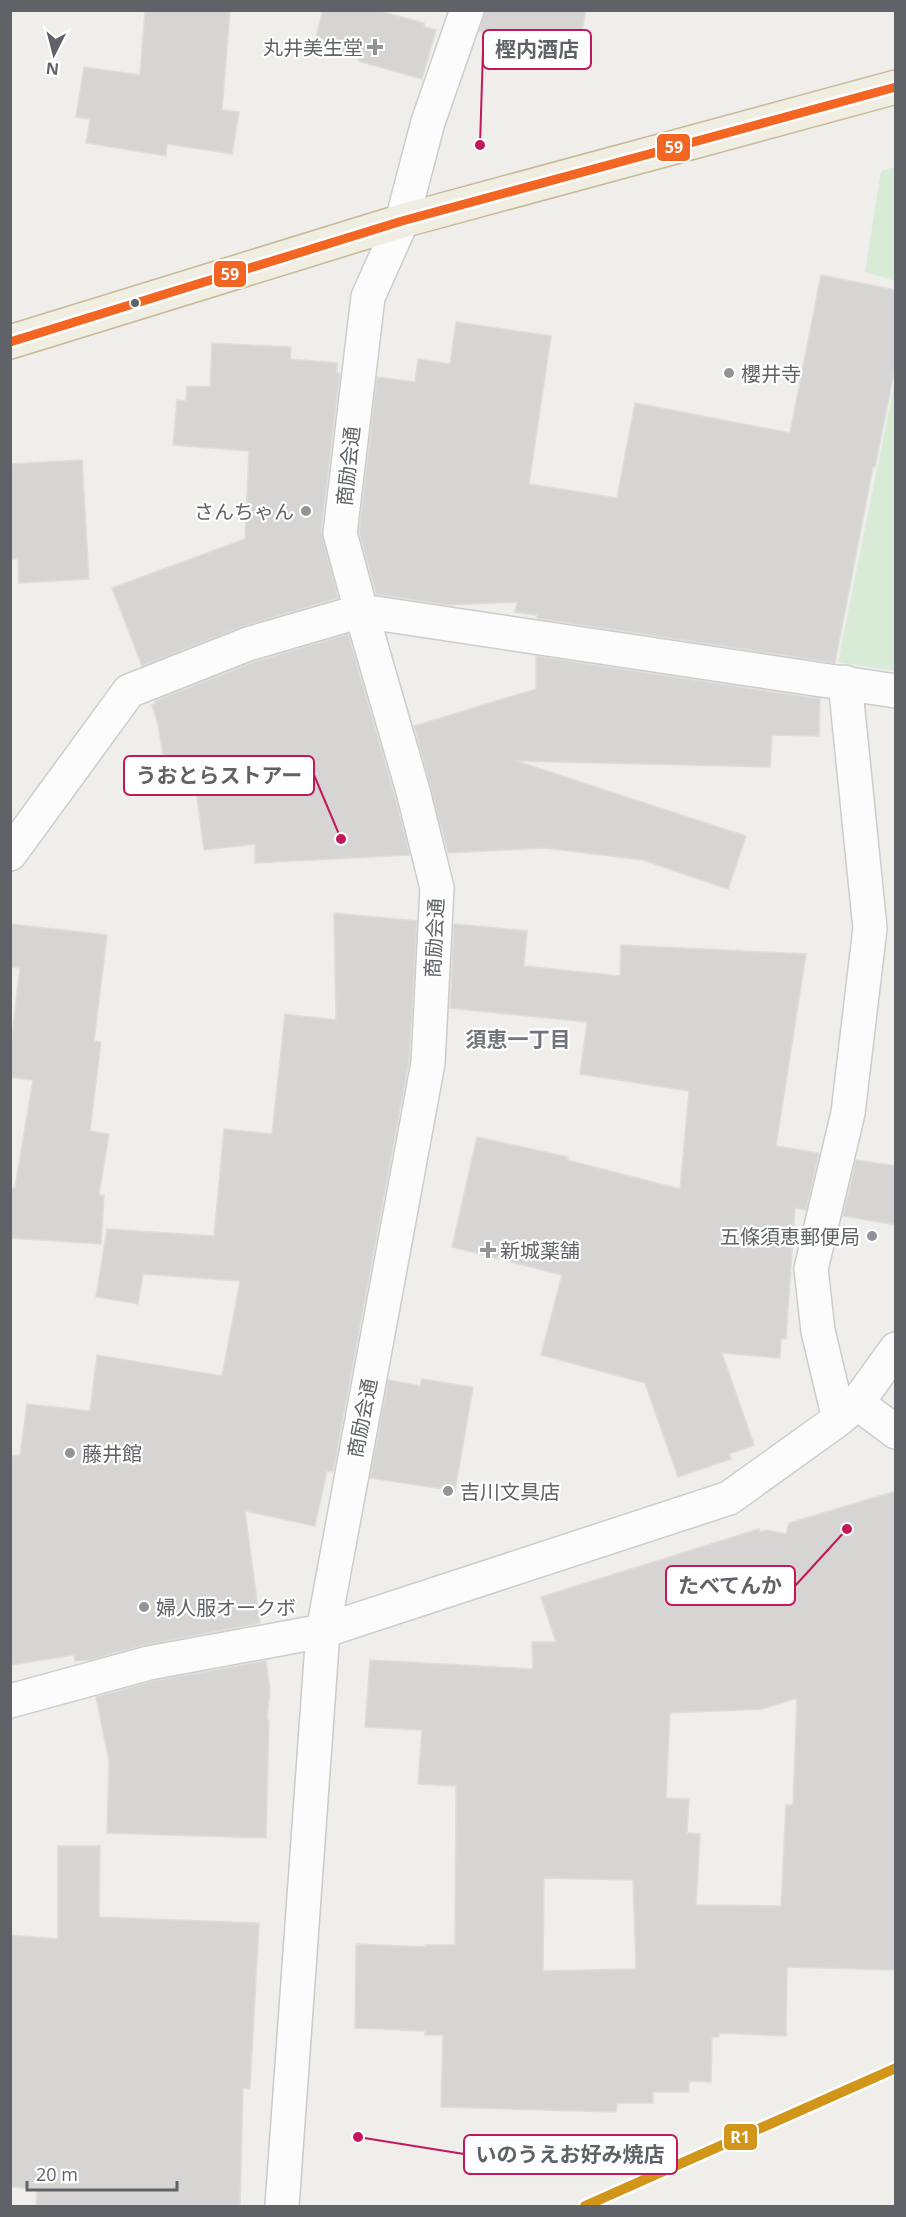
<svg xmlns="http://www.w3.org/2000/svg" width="906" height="2217" font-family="'Open Sans','Noto Sans JP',sans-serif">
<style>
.green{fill:#d8ebd6}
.building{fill:#d6d5d3;stroke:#deddd9;stroke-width:1.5;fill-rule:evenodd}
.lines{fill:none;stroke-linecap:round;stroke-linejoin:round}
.street-casing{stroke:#cbcccc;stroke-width:36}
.secondary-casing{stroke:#cacacb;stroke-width:36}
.highway-casing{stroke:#c8b996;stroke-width:36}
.street{stroke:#fdfcfc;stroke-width:33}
.secondary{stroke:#fdfcfc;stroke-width:33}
.highway{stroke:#f0ede3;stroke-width:33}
.bus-1-casing{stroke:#fff;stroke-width:14}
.bus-1{stroke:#f26522;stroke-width:9}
.rail-1-casing{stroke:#fff;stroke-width:15}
.rail-1{stroke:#d1951a;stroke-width:10}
.poi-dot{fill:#919496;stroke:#fff;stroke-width:2}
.bus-dot{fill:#5f6368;stroke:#fff;stroke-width:2}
.labels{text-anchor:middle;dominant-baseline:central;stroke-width:4.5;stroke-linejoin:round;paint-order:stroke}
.poi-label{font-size:20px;fill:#5f6368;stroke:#fff;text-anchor:start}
.street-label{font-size:20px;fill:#5f6368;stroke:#fff}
.neighbourhood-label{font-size:21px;font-weight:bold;fill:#70757a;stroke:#fff}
.leader{fill:none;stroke:#c2185b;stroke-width:2}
.callout-dot{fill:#c2185b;stroke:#fff;stroke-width:2}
.callout{fill:#fff;stroke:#c2185b;stroke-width:2}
.callout-label{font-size:21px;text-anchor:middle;font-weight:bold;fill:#5f6368}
.line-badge{stroke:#fff;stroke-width:2}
.badge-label{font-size:16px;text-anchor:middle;font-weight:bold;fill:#fff}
</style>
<rect width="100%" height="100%" fill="#efeeea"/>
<path class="green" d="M 895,167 L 896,167 L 895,281 L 865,272 L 881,171 Z
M 895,380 L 895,671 L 838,662 Z"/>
<path class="building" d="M 145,10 L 230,10 L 222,110 L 239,112 L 232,154 L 167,144 L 166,156 L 86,143 L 90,119 L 76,117 L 84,67 L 140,75 Z
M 323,10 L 376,10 L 424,23 L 424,27 L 436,30 L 422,79 L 358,61 L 359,57 L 314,45 Z
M 485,10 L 586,10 L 577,58 L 553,47 L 551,58 L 479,31 Z
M 821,275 L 896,290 L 896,363 L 875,467 L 873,467 L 835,663 L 537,618 L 537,615 L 515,612 L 517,602 L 449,605 L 376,594 L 359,532 L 377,377 L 415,382 L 418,359 L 450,364 L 456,322 L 551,336 L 529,484 L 617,498 L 635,403 L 790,433 Z
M 212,343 L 291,347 L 290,359 L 337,363 L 337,373 L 340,373 L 321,531 L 338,598 L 241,627 L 142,666 L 112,588 L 245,539 L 249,451 L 173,445 L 177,400 L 186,401 L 187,386 L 210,387 Z
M 82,460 L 89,579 L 19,583 L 18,559 L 10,559 L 10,464 Z
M 348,634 L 395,796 L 410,855 L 255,863 L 255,844 L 204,850 L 194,775 L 167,779 L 158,724 L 152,705 L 156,703 L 155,701 L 254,662 Z
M 536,656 L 820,699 L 819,736 L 772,735 L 770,767 L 516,761 L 746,836 L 728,889 L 643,860 L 545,848 L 448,853 L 414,726 L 536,689 Z
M 334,913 L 417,921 L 409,1061 L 333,1472 L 327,1471 L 315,1526 L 245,1511 L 260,1623 L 146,1645 L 89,1660 L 75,1661 L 74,1655 L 10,1665 L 10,1456 L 20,1455 L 27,1404 L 90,1411 L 97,1355 L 222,1376 L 240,1281 L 143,1274 L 138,1304 L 96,1297 L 107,1229 L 214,1236 L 224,1129 L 272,1134 L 285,1014 L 336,1020 Z
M 10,924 L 107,935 L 94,1041 L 101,1042 L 90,1131 L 109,1134 L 99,1195 L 104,1195 L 101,1244 L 10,1238 L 10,1188 L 15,1188 L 33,1080 L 10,1077 L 10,1052 L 20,968 L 10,967 Z
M 454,924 L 527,931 L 524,966 L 620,976 L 621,945 L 806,954 L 776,1146 L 819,1153 L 806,1210 L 795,1208 L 786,1339 L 781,1339 L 780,1358 L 722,1353 L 754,1445 L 729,1454 L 731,1459 L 678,1477 L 645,1383 L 541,1355 L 562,1275 L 452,1247 L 477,1137 L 568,1157 L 567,1160 L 680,1189 L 689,1091 L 580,1074 L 587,1022 L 450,1008 Z
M 856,1160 L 896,1166 L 896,1225 L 843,1216 Z
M 422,1379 L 473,1387 L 455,1491 L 370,1478 L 388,1380 L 420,1386 Z
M 896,1491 L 896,1970 L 787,1967 L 786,2036 L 719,2033 L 719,2037 L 712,2037 L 711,2082 L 689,2081 L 689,2092 L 653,2092 L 653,2103 L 617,2103 L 616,2112 L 441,2107 L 443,2035 L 425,2035 L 425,2031 L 355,2028 L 356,1944 L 426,1947 L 426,1945 L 455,1945 L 456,1786 L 418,1784 L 422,1730 L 365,1727 L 370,1660 L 533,1669 L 532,1642 L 556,1642 L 541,1597 L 759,1529 L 760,1532 L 767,1530 L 786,1534 L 789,1523 ZM 797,1698 L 793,1805 L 786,1805 L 781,1906 L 696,1905 L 700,1834 L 687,1833 L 689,1799 L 666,1798 L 670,1713 L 762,1709 ZM 544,1878 L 633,1880 L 636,1969 L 543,1971 Z
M 266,1661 L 270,1690 L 267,1720 L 269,1720 L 266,1838 L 107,1833 L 109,1761 L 96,1697 L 153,1681 Z
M 58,1846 L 100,1846 L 99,1917 L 259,1923 L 250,2089 L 243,2088 L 240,2206 L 36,2206 L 37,2189 L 10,2187 L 10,1935 L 58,1939 Z"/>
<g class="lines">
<defs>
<path id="street" d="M 10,854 L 129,691 L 248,644 L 361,611 L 896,691
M 857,1403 L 896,1432
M 839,1419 L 818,1331 L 811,1269 L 848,1113 L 870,928 L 845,682
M 323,1631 L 428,1063 L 437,888 L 413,791 L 361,611 L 340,533 L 368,297 L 402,221 L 428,122 L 467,10
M 10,1701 L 149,1663 L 323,1631 L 729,1498 L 839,1419 L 857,1403 L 896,1349"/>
<path id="secondary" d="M 282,2206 L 323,1631"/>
<path id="highway" d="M 10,342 L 402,221 L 896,87"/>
</defs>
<use href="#street" class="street-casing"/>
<use href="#secondary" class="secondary-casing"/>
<use href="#highway" class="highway-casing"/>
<use href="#street" class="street"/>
<use href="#secondary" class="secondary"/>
<use href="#highway" class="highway"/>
<defs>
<path id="bus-1" d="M 10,342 L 402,221 L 896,87"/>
</defs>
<use href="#bus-1" class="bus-1-casing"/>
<use href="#bus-1" class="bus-1"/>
<defs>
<path id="rail-1" d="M 585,2206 L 896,2068"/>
</defs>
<use href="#rail-1" class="rail-1-casing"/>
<use href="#rail-1" class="rail-1"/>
</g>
<g class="poi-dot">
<path d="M372 38h6v6h6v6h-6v6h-6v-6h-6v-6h6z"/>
<circle cx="729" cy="373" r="6"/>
<circle cx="306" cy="511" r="6"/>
<circle cx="872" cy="1236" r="6"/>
<path d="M485 1241h6v6h6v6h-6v6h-6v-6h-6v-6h6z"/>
<circle cx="70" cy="1453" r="6"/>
<circle cx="448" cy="1491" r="6"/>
<circle cx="144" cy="1607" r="6"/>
</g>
<circle class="bus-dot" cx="135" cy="303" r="5"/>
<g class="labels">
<g class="poi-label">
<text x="363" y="47" text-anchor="end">丸井美生堂</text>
<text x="741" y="373">櫻井寺</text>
<text x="294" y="511" text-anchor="end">さんちゃん</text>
<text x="860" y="1236" text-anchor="end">五條須恵郵便局</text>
<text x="500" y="1250">新城薬舗</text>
<text x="82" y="1453">藤井館</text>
<text x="460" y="1491">吉川文具店</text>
<text x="156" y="1607">婦人服オークボ</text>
</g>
<g class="street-label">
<text transform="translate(348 466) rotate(-84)">商励会通</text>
<text transform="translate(434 938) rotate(-87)">商励会通</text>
<text transform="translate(362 1418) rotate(-79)">商励会通</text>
</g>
<g class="neighbourhood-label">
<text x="518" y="1039">須恵一丁目</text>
</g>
</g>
<path class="leader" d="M480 145L483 50M341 839L314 775M847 1529L795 1586M358 2137L464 2154"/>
<g class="callout-dot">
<circle cx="480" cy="145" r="6"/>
<circle cx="341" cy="839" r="6"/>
<circle cx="847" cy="1529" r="6"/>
<circle cx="358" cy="2137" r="6"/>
</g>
<g class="callout">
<rect x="483" y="30" width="108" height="39" rx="6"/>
<rect x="124" y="756" width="190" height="39" rx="6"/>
<rect x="666" y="1566" width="129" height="39" rx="6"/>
<rect x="464" y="2135" width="213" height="39" rx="6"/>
</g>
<g class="callout-label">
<text x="537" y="57">樫内酒店</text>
<text x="219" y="783">うおとらストアー</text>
<text x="730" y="1593">たべてんか</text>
<text x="570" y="2162">いのうえお好み焼店</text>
</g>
<g class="line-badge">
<rect x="656" y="133" width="35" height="29" rx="6" fill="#f26522"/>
<rect x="213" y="260" width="34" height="28" rx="6" fill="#f26522"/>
<rect x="723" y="2123" width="35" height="28" rx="6" fill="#d1951a"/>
</g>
<g class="badge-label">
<text x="674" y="153">59</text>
<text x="230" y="280">59</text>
<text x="740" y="2143">R1</text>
</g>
<rect width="906" height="2217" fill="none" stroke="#5f6368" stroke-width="24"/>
<g transform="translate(54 54) rotate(186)" stroke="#ffffff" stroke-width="4.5" paint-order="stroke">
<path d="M0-4.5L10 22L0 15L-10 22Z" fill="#5f6368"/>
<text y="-9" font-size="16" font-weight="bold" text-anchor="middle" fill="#5f6368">N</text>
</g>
<path d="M27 2181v9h150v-9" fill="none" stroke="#5f6368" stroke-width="3"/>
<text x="36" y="2181" font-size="18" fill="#5f6368" stroke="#ffffff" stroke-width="4.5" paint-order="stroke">20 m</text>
</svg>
